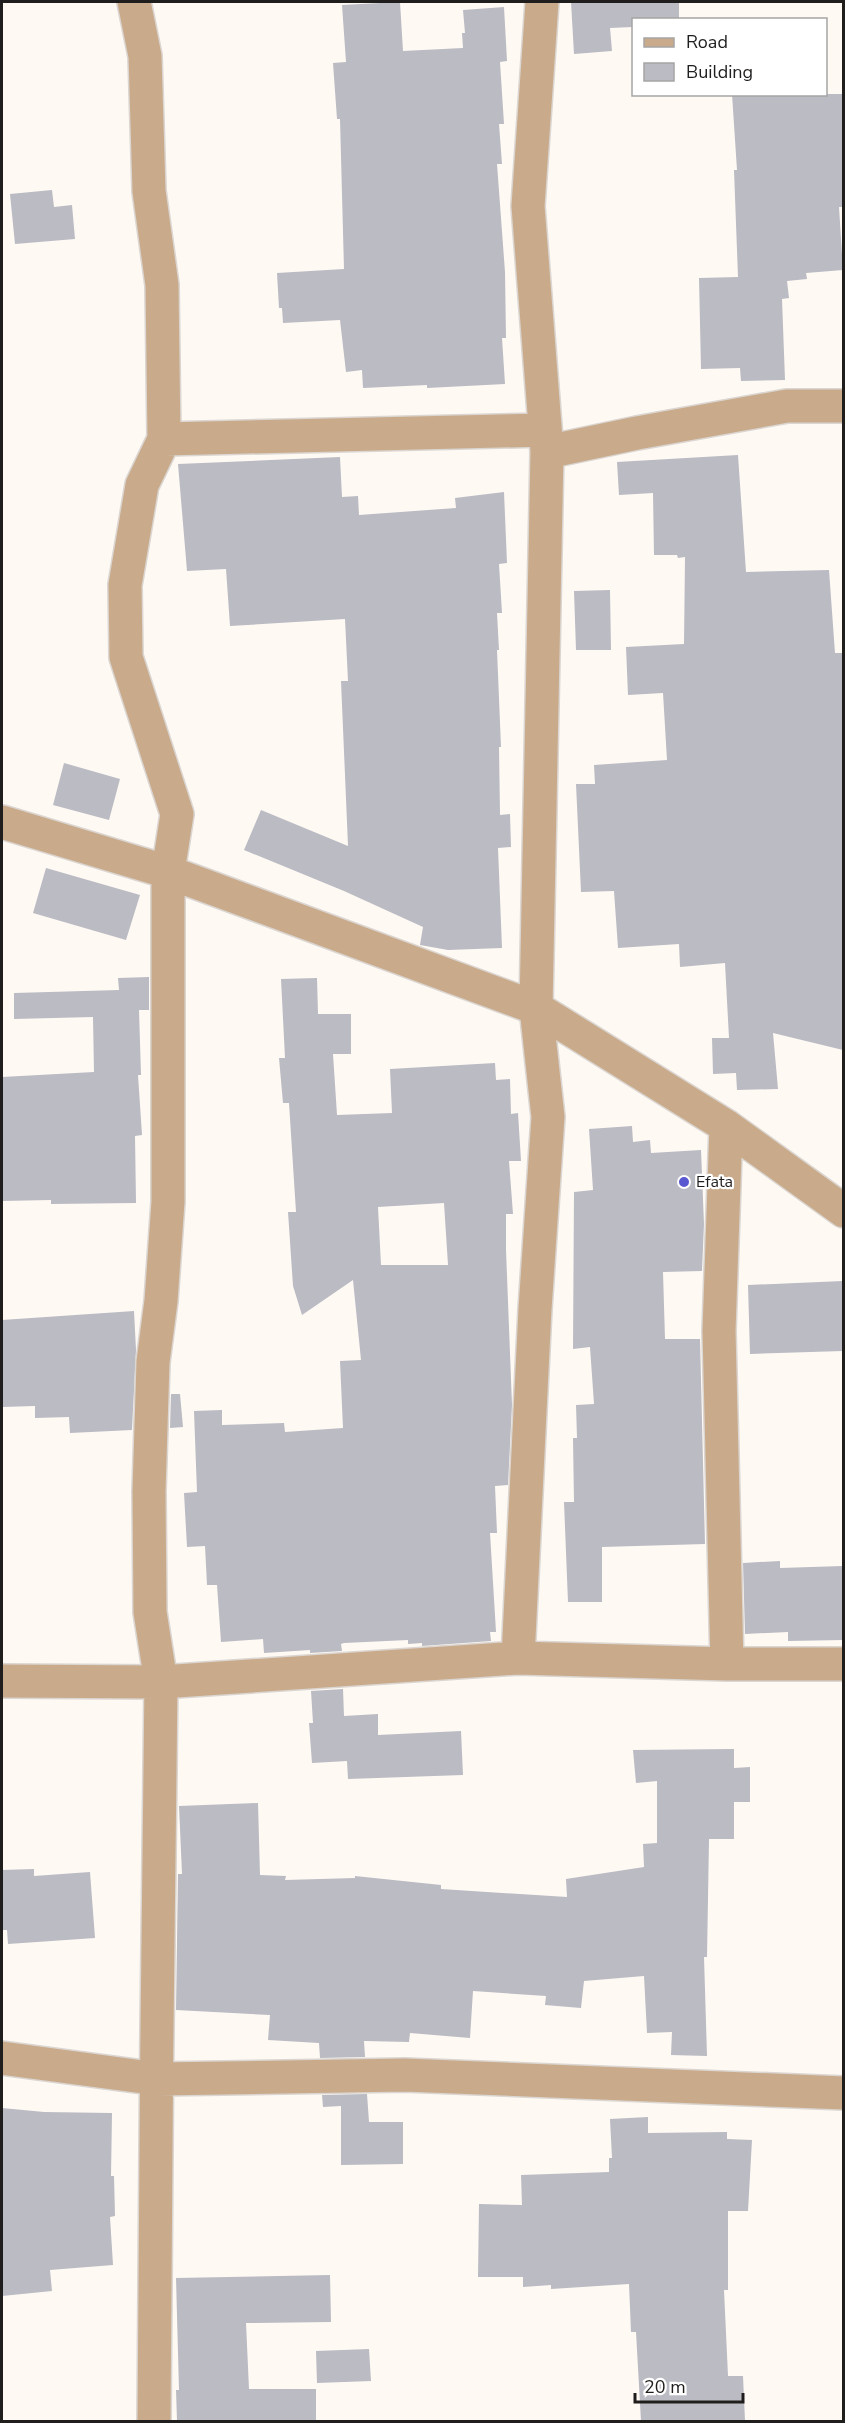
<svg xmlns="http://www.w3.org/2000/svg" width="845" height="2423" font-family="'Nunito Sans',sans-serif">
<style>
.building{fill:#babbc3;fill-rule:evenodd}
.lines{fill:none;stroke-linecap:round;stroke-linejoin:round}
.street-casing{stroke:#dbd6d1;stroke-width:36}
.street{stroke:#c9ab8c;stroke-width:33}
.poi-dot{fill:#5a58d0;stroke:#fff;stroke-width:2}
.labels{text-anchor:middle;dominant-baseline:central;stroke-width:4.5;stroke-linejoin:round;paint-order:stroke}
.poi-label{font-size:16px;fill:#201e1c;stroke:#fff;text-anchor:start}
</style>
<rect width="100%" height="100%" fill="#fff9f4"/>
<path class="building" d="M 400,2 L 403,51 L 463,48 L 462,33 L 465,33 L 463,10 L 504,7 L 507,61 L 500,62 L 504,124 L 499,124 L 502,164 L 497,164 L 505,272 L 506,338 L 502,338 L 505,384 L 427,388 L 427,385 L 363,388 L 362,370 L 346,372 L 340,320 L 283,323 L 282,308 L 279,308 L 277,273 L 344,269 L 340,119 L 337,119 L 333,63 L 346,62 L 342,5 Z
M 571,2 L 679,2 L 679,20 L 633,20 L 633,27 L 610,28 L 612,51 L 574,54 Z
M 732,94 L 843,94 L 843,207 L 839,207 L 843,270 L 806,273 L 807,279 L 787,281 L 789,298 L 782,299 L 785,380 L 741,381 L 740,368 L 701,369 L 699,278 L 738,277 L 734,170 L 737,170 Z
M 52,190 L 54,207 L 72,205 L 75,239 L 15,244 L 10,194 Z
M 738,455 L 746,572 L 829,570 L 835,653 L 843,653 L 843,1050 L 773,1033 L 778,1089 L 737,1090 L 736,1073 L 713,1074 L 712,1038 L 729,1038 L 725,963 L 680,967 L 679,944 L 618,948 L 614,891 L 581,892 L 576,784 L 595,784 L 594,765 L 667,760 L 663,693 L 628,695 L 626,647 L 684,644 L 685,557 L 678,558 L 677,555 L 654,555 L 653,493 L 619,495 L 617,462 Z
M 340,457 L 342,497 L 358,496 L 359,515 L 456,508 L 455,498 L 504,492 L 507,563 L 499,564 L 502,613 L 497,613 L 499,650 L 497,650 L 501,747 L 499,747 L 500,815 L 510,814 L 511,847 L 498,848 L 502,948 L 448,950 L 420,945 L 423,927 L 344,891 L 244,850 L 261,810 L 348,846 L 341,681 L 348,681 L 345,619 L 230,626 L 226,569 L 187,571 L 178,464 Z
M 610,590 L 611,650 L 576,650 L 574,591 Z
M 64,763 L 120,779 L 109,820 L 53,805 Z
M 46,868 L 140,895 L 126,940 L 33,913 Z
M 149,977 L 149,1010 L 139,1010 L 141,1075 L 138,1075 L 142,1135 L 135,1136 L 136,1203 L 51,1204 L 51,1200 L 2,1201 L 2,1077 L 94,1072 L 93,1017 L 14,1019 L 14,993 L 119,990 L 118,978 Z
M 317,978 L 318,1014 L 351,1014 L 351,1054 L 333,1054 L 337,1115 L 392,1113 L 390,1069 L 495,1063 L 496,1080 L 510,1079 L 511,1114 L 518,1113 L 521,1161 L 509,1161 L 513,1214 L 506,1214 L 506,1250 L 512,1405 L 508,1485 L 495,1486 L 497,1533 L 490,1533 L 496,1632 L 490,1632 L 491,1641 L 422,1646 L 422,1643 L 408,1644 L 408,1640 L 344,1643 L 341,1644 L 342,1651 L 310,1653 L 310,1650 L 264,1653 L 263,1639 L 221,1642 L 217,1585 L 207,1585 L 205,1546 L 187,1547 L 184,1493 L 197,1492 L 194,1411 L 222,1410 L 222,1425 L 284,1423 L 285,1432 L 343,1428 L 340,1361 L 361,1360 L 353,1280 L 302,1315 L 293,1286 L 288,1212 L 296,1212 L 289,1103 L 283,1103 L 279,1058 L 285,1058 L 281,979 ZM 444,1203 L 448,1265 L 381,1265 L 378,1207 Z
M 632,1126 L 633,1142 L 650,1140 L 651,1153 L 701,1150 L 704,1224 L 702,1271 L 663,1272 L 665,1339 L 700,1339 L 705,1544 L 602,1547 L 602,1602 L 568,1602 L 564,1502 L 574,1502 L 573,1438 L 577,1438 L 576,1405 L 594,1404 L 590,1347 L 573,1349 L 574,1192 L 593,1190 L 589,1129 Z
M 843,1281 L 843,1351 L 750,1354 L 748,1285 Z
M 134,1311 L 136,1350 L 132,1430 L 70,1433 L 69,1417 L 35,1418 L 35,1406 L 2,1407 L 2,1320 Z
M 171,1394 L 180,1394 L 183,1427 L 170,1428 Z
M 780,1561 L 780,1568 L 843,1566 L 843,1640 L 788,1641 L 788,1632 L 745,1634 L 743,1563 Z
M 343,1689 L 344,1716 L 378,1714 L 378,1735 L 461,1731 L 463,1775 L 348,1779 L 347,1761 L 312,1763 L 309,1723 L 313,1723 L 311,1691 Z
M 734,1749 L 734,1768 L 750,1767 L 750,1802 L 734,1802 L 734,1839 L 709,1839 L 707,1957 L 704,1957 L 707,2056 L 671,2055 L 672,2032 L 647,2033 L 644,1976 L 584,1981 L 581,2008 L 545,2005 L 546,1996 L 473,1991 L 470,2038 L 410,2033 L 409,2042 L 364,2041 L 365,2057 L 320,2058 L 319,2043 L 268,2040 L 270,2015 L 176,2010 L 178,1874 L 182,1874 L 179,1806 L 258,1803 L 260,1875 L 286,1876 L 285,1880 L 355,1878 L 355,1876 L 441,1885 L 441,1889 L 567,1897 L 566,1879 L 644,1867 L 643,1844 L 657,1843 L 657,1781 L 636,1783 L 633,1750 Z
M 34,1869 L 34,1876 L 90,1872 L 95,1938 L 8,1944 L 7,1930 L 2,1930 L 2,1870 Z
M 367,2094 L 369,2122 L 403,2122 L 403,2164 L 341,2165 L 341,2106 L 323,2107 L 322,2095 Z
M 2,2108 L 44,2112 L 112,2113 L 111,2176 L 114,2176 L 115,2216 L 110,2217 L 113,2265 L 50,2270 L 52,2291 L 2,2296 Z
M 648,2117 L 648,2133 L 727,2132 L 727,2139 L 752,2140 L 748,2211 L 728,2211 L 728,2290 L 724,2290 L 728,2376 L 743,2376 L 745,2421 L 641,2421 L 636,2332 L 631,2332 L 629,2284 L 551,2289 L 551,2285 L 523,2287 L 523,2277 L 478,2277 L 479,2204 L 522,2205 L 521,2175 L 609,2172 L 609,2158 L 612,2158 L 610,2119 Z
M 330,2275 L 331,2322 L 246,2323 L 249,2389 L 316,2389 L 316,2421 L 177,2421 L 176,2390 L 179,2390 L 176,2278 Z
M 369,2349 L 371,2381 L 317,2383 L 316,2351 Z"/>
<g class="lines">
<defs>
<path id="street" d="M 164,439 L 545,430
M 547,452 L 637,433 L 787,406 L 844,406
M 2,822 L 168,872 L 536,1008 L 726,1126 L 844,1211
M 518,1658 L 727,1664 L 719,1331 L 726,1126
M 727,1664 L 844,1664
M 2,1681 L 161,1682 L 150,1612 L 149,1491 L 153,1362 L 161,1301 L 168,1202 L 168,872 L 177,814 L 126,657 L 125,585 L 142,485 L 164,439 L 162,285 L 149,191 L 145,56 L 134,2
M 2,2058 L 158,2079 L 405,2075 L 844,2093
M 154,2422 C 154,2175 159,1929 161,1682 L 518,1658 L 535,1309 L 548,1117 L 536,1008 L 547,452 L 528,206 L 542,2"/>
</defs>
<use href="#street" class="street-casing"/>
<use href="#street" class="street"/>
</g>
<circle class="poi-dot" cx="684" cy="1182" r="6"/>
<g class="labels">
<g class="poi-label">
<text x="696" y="1182">Efata</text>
</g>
</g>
<rect width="845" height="2423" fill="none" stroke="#201e1c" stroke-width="6"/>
<rect x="632" y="18" width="195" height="78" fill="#ffffff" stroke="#a6a5a4" stroke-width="1.5"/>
<rect x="644" y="38" width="30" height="9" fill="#c9ab8c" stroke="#a6a5a4" stroke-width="1.5"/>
<text x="686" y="48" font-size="18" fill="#201e1c">Road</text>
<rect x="644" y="63" width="30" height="18" fill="#babbc3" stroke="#a6a5a4" stroke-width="1.5"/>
<text x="686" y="78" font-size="18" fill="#201e1c">Building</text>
<path d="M635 2393v9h108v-9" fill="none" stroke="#201e1c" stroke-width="3"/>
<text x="644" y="2393" font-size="18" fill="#201e1c" stroke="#ffffff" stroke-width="4.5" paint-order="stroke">20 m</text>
</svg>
